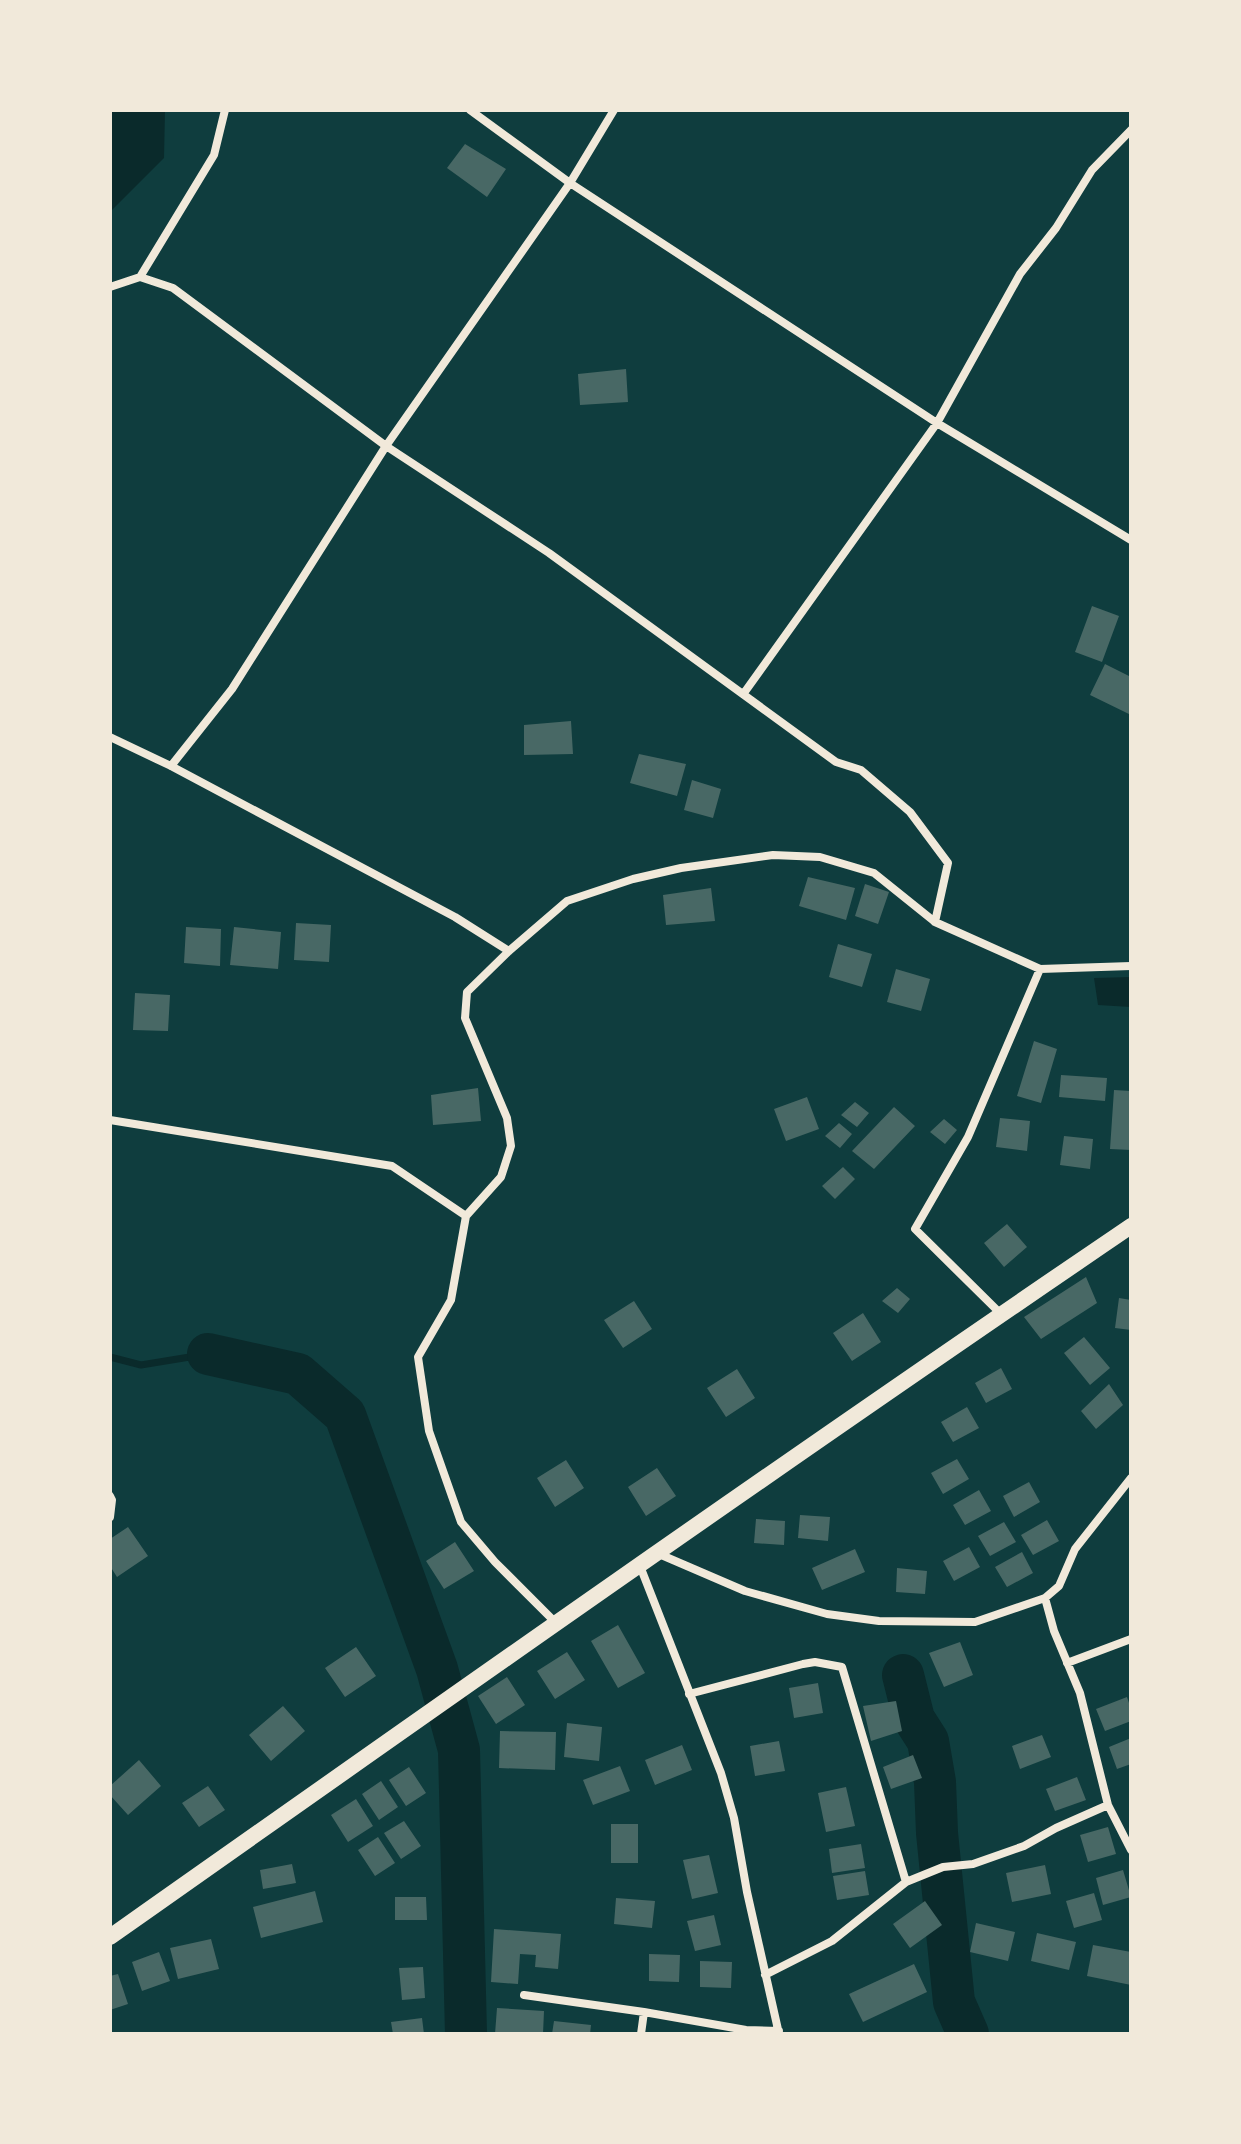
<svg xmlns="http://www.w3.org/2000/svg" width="1241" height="2144" font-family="'Varela Round',sans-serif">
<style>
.water{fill:#0a2a2b}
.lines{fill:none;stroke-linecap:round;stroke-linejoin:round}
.stream{stroke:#0a2a2b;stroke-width:7}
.river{stroke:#0a2a2b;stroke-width:42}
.building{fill:#486865}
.minor{stroke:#f1e9da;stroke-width:8}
.secondary{stroke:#f1e9da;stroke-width:16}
</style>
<rect width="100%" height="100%" fill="#0f3d3e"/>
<path class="water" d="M 110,110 L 165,110 L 164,158 L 110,212 Z
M 1131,977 L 1131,1007 L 1098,1005 L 1094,978 Z"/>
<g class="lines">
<path class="stream" d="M 110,1357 L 141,1365 L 208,1354"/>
<path class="river" d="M 208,1354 L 298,1374 L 345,1415 L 437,1669 L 459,1750 L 466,2034
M 903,1675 L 914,1719 L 928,1741 L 935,1782 L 937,1833 L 954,2002 L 968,2034"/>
</g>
<path class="building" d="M 465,144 L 506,169 L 487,197 L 447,168 Z
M 626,369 L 628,402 L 580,405 L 578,374 Z
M 1092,606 L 1119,616 L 1102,662 L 1075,652 Z
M 1105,664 L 1131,677 L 1131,715 L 1090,695 Z
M 571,721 L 573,754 L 524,755 L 524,725 Z
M 639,754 L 686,764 L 677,796 L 630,783 Z
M 692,780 L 721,789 L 713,818 L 684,810 Z
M 808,877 L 855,888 L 846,920 L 799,906 Z
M 865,884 L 889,892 L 878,924 L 855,916 Z
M 711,888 L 715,921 L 666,925 L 663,895 Z
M 296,923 L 331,925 L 329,962 L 294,960 Z
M 186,927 L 221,929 L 220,966 L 184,963 Z
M 234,927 L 281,932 L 278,969 L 230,965 Z
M 838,944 L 872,954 L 862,987 L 829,977 Z
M 896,969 L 930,979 L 921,1011 L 887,1002 Z
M 135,993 L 170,995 L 168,1031 L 133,1030 Z
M 1034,1041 L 1057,1049 L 1041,1103 L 1017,1096 Z
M 1061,1075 L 1107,1078 L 1105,1101 L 1059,1097 Z
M 478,1088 L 481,1121 L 433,1125 L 431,1095 Z
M 1114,1090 L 1131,1091 L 1131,1150 L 1110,1149 Z
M 807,1097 L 819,1129 L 786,1141 L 774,1109 Z
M 855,1102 L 869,1113 L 857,1127 L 841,1115 Z
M 894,1107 L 915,1126 L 874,1169 L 852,1151 Z
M 1000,1118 L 1030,1121 L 1027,1151 L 996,1147 Z
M 944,1119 L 957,1130 L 945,1144 L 930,1132 Z
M 839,1123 L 852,1134 L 840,1148 L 825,1136 Z
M 1064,1136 L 1093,1139 L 1090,1169 L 1060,1165 Z
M 843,1167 L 855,1179 L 835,1199 L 822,1186 Z
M 1007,1224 L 1027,1247 L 1004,1267 L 984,1243 Z
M 1086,1277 L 1097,1303 L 1041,1339 L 1024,1317 Z
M 897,1288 L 910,1299 L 898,1313 L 882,1301 Z
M 1119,1298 L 1131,1300 L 1131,1330 L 1115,1328 Z
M 634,1301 L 652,1329 L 623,1348 L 604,1320 Z
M 863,1313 L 881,1342 L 852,1361 L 833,1333 Z
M 1084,1337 L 1110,1368 L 1090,1385 L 1064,1353 Z
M 1001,1368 L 1012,1389 L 986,1403 L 975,1383 Z
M 737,1369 L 755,1398 L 726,1417 L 707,1388 Z
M 1109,1384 L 1123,1405 L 1096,1429 L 1081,1411 Z
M 967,1407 L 979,1428 L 953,1442 L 941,1422 Z
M 957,1459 L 969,1479 L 943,1494 L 931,1473 Z
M 566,1460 L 584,1488 L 555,1507 L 537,1478 Z
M 657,1468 L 676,1496 L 646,1516 L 628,1487 Z
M 1029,1482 L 1040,1502 L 1014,1517 L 1003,1496 Z
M 979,1490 L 991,1511 L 965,1525 L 953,1505 Z
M 800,1515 L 830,1517 L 828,1541 L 798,1538 Z
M 756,1519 L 785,1521 L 784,1545 L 754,1543 Z
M 1047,1520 L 1059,1541 L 1033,1555 L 1021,1535 Z
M 1004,1522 L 1016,1542 L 990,1556 L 978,1536 Z
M 128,1527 L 148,1556 L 117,1577 L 110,1566 L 110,1539 Z
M 455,1542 L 474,1571 L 444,1589 L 426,1561 Z
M 969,1547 L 980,1567 L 954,1581 L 943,1561 Z
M 855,1549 L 865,1572 L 822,1590 L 812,1568 Z
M 1022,1552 L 1033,1573 L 1007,1587 L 995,1567 Z
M 897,1568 L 927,1571 L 925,1594 L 896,1592 Z
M 618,1625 L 645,1673 L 618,1688 L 591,1641 Z
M 960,1642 L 973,1675 L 944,1687 L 929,1653 Z
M 356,1647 L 376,1676 L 345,1697 L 325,1668 Z
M 567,1652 L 585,1680 L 555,1699 L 537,1671 Z
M 507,1677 L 525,1705 L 496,1724 L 478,1696 Z
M 818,1683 L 823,1713 L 794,1718 L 789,1688 Z
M 1127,1697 L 1131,1709 L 1131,1721 L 1105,1731 L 1096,1709 Z
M 896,1701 L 902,1731 L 871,1741 L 863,1706 Z
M 283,1706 L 305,1731 L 271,1761 L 249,1735 Z
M 567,1723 L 602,1727 L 599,1761 L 564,1757 Z
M 500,1731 L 556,1732 L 555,1770 L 499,1768 Z
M 1042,1735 L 1051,1757 L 1020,1769 L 1012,1746 Z
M 1131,1738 L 1131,1764 L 1117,1769 L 1109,1747 Z
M 779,1741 L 785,1771 L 755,1776 L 750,1746 Z
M 682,1745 L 692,1770 L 655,1785 L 645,1760 Z
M 913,1755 L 922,1778 L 891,1789 L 883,1767 Z
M 139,1760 L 161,1786 L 128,1815 L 110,1795 L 110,1786 Z
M 620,1766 L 630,1791 L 593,1805 L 583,1780 Z
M 409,1767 L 426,1793 L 406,1806 L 389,1780 Z
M 1077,1777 L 1086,1800 L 1055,1811 L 1046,1789 Z
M 381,1781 L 398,1807 L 379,1820 L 362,1794 Z
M 208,1786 L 225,1810 L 199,1827 L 182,1803 Z
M 846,1787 L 855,1826 L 826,1832 L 818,1793 Z
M 356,1799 L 373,1826 L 348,1842 L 331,1815 Z
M 404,1821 L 421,1846 L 401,1859 L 384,1833 Z
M 611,1824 L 638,1824 L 638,1863 L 611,1863 Z
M 1108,1827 L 1116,1854 L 1088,1862 L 1080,1835 Z
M 378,1837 L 395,1863 L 375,1876 L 358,1850 Z
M 861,1844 L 865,1868 L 832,1873 L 829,1849 Z
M 709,1855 L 718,1893 L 692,1899 L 683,1860 Z
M 292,1864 L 296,1883 L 263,1889 L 260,1870 Z
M 1045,1865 L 1051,1894 L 1012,1902 L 1006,1873 Z
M 1123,1870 L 1131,1897 L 1103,1905 L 1096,1878 Z
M 865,1871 L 869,1895 L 837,1900 L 833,1876 Z
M 315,1891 L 323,1922 L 261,1938 L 253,1907 Z
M 1094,1893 L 1102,1920 L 1074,1928 L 1066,1901 Z
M 395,1897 L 426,1897 L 427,1920 L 395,1920 Z
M 616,1898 L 655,1901 L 652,1928 L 614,1924 Z
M 925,1901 L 942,1925 L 910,1948 L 893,1924 Z
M 714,1915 L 721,1945 L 695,1951 L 687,1921 Z
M 976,1923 L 1015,1932 L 1008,1961 L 970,1952 Z
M 494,1929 L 561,1934 L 558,1969 L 535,1967 L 536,1955 L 520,1954 L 518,1984 L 491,1982 Z
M 1037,1933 L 1076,1942 L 1069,1970 L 1031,1961 Z
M 211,1939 L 219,1969 L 178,1979 L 170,1948 Z
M 1093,1945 L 1131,1952 L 1131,1985 L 1087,1976 Z
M 159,1952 L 170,1981 L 142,1991 L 132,1962 Z
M 649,1954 L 680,1955 L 679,1982 L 649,1981 Z
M 700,1961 L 732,1962 L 731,1988 L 700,1987 Z
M 914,1964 L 927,1992 L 863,2022 L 849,1994 Z
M 423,1967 L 425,1998 L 402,2000 L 399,1968 Z
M 118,1974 L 128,2004 L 110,2010 L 110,1976 Z
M 497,2008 L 544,2011 L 543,2034 L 495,2034 Z
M 422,2018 L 424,2034 L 393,2034 L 391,2022 Z
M 554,2021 L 591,2025 L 590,2034 L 552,2034 Z"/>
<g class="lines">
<path class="minor" d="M 470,110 L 570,183 L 937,423 L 1131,540
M 140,277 L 214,155 L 225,110
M 110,287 L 140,277 L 173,288 L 386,446 L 549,553 L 836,762 L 861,770 L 910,812 L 948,863 L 935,922
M 744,693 L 937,423 L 1020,274 L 1056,228 L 1092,170 L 1131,130
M 110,737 L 171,766 L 455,917 L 509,951
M 171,766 L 232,689 L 386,446 L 570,183 L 614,110
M 110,1120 L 392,1166 L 466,1216
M 1001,1314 L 915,1229 L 968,1137 L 1040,969
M 110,1496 L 112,1500 L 110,1517
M 659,1554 L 745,1591 L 827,1614 L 879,1621 L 975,1622 L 1045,1598 L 1059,1586 L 1075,1549 L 1131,1478
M 640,1566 L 721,1773 L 734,1818 L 747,1892 L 779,2034
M 1045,1598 L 1054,1631 L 1080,1693 L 1108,1805 L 1131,1850
M 555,1622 L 495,1562 L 461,1522 L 429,1431 L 418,1357 L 451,1300 L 466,1216 L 501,1177 L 511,1146 L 507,1118 L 465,1018 L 467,992 L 509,951 L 567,901 L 633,879 L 681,868 L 773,855 L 820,857 L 874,873 L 935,922 L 1040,969 L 1131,966
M 1067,1663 L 1131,1639
M 689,1694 L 803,1664 L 815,1662 L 842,1667 L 906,1882
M 765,1975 L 832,1941 L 906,1882 L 943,1867 L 973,1864 L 1024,1846 L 1056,1828 L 1108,1805
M 524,1995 L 644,2012 L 746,2030 L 779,2031
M 641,2034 L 644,2012"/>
<path class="secondary" d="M 110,1937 C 449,1698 788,1459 1131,1226"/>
</g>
<rect width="1241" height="2144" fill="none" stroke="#f1e9da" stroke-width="224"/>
</svg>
